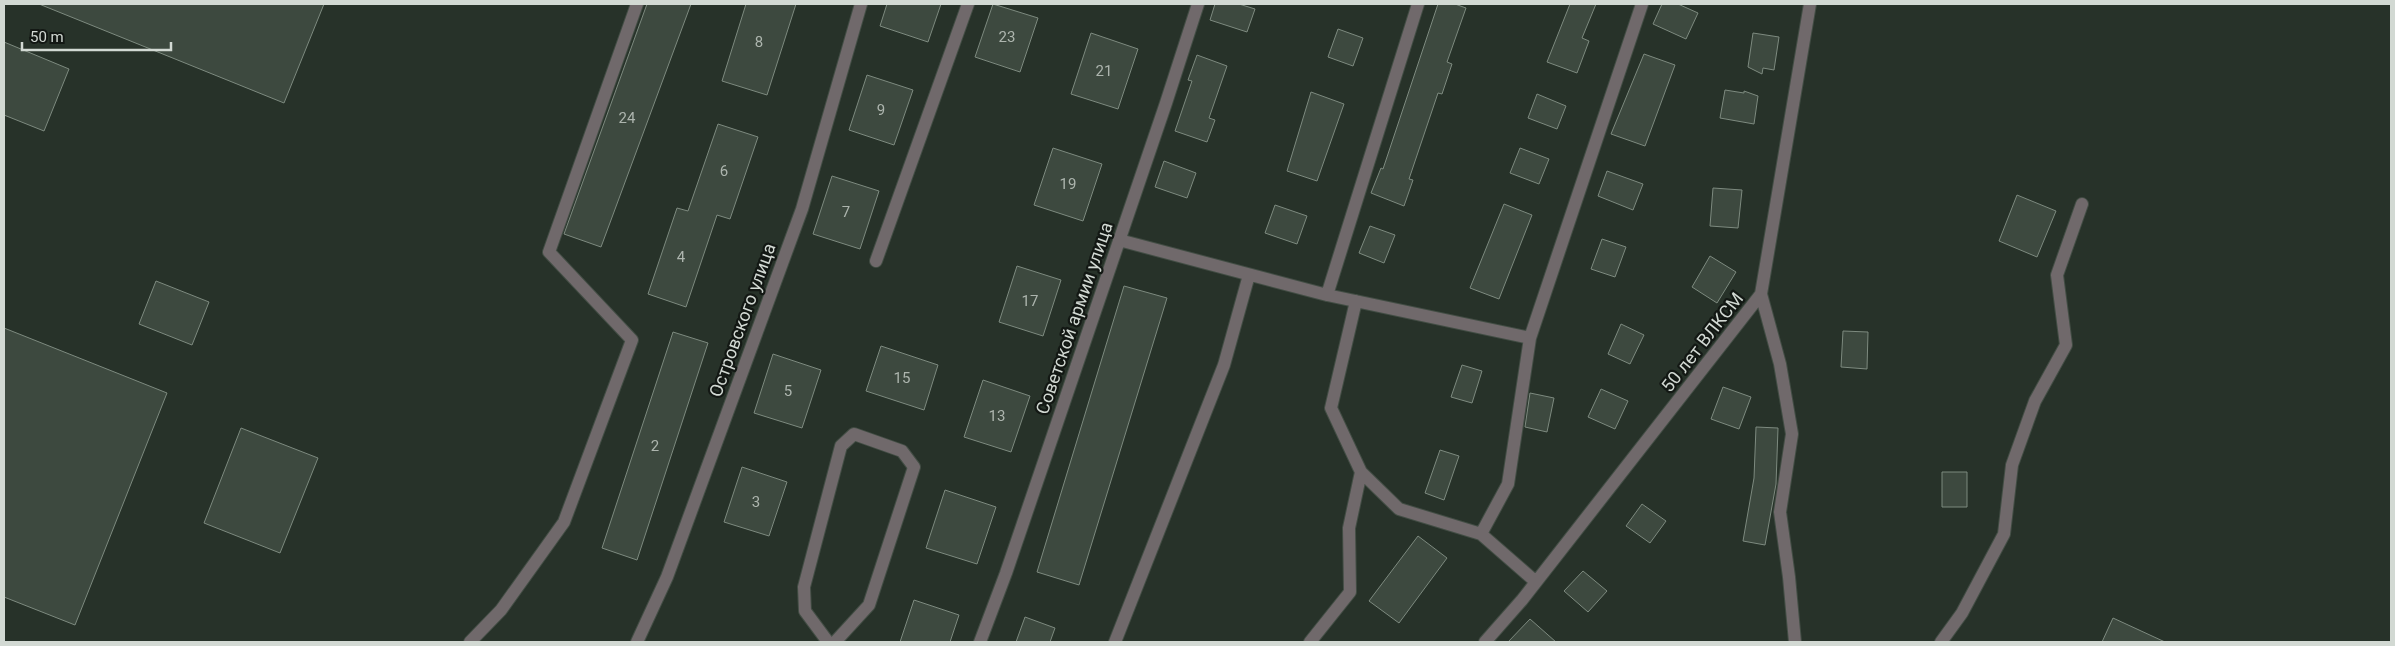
<svg xmlns="http://www.w3.org/2000/svg" width="2395" height="646" font-family="Roboto,sans-serif">
<style>
.building{fill:#3d493f;stroke:#7d8a7f}
.lines{fill:none;stroke-linecap:round;stroke-linejoin:round}
.minor-casing{stroke:#424d44;stroke-width:14}
.minor{stroke:#70696b;stroke-width:12}
.labels{text-anchor:middle;dominant-baseline:central;stroke-width:4.5;stroke-linejoin:round;paint-order:stroke}
.number-label{font-size:15px;fill:#adb5ae}
.street-label{font-size:18px;fill:#d2d9d3;stroke:#131814}
</style>
<rect width="100%" height="100%" fill="#273229"/>
<path class="building" d="M 39,4 L 324,4 L 284,103 Z
M 647,4 L 691,4 L 601,247 L 564,234 Z
M 746,4 L 796,4 L 767,95 L 722,81 Z
M 887,4 L 941,4 L 928,42 L 880,26 Z
M 993,4 L 1038,18 L 1020,72 L 975,57 Z
M 1215,4 L 1239,4 L 1255,9 L 1247,32 L 1210,20 Z
M 1438,4 L 1455,4 L 1466,8 L 1447,62 L 1452,64 L 1442,94 L 1438,93 L 1409,179 L 1413,180 L 1404,206 L 1371,193 L 1381,168 L 1383,169 Z
M 1570,4 L 1596,4 L 1582,38 L 1589,41 L 1577,73 L 1547,62 Z
M 1662,4 L 1678,4 L 1698,13 L 1686,39 L 1653,24 Z
M 1338,29 L 1363,38 L 1353,66 L 1328,57 Z
M 1091,33 L 1138,49 L 1118,109 L 1071,94 Z
M 1753,33 L 1779,37 L 1774,70 L 1763,68 L 1762,74 L 1748,67 Z
M 4,42 L 69,69 L 44,131 L 4,115 Z
M 1644,54 L 1675,65 L 1645,146 L 1611,134 Z
M 1197,55 L 1227,66 L 1209,118 L 1215,120 L 1207,142 L 1175,131 L 1192,81 L 1188,80 Z
M 867,75 L 913,90 L 894,145 L 849,130 Z
M 1725,90 L 1744,93 L 1744,91 L 1758,96 L 1754,124 L 1720,118 Z
M 1311,92 L 1344,104 L 1317,181 L 1287,171 Z
M 1537,94 L 1566,106 L 1557,129 L 1528,118 Z
M 718,124 L 758,137 L 730,219 L 717,215 L 686,307 L 648,294 L 677,208 L 688,211 Z
M 1053,148 L 1102,164 L 1083,221 L 1034,205 Z
M 1520,148 L 1549,159 L 1539,184 L 1510,173 Z
M 1164,161 L 1196,173 L 1187,198 L 1155,187 Z
M 1607,171 L 1643,184 L 1633,210 L 1598,196 Z
M 832,176 L 879,191 L 860,249 L 813,234 Z
M 1713,188 L 1742,190 L 1738,228 L 1710,226 Z
M 2017,195 L 2056,211 L 2037,257 L 1999,241 Z
M 1504,204 L 1532,215 L 1499,299 L 1470,288 Z
M 1275,205 L 1307,216 L 1297,244 L 1265,233 Z
M 1370,226 L 1395,235 L 1384,263 L 1359,253 Z
M 1602,239 L 1626,247 L 1615,277 L 1591,269 Z
M 1710,256 L 1736,272 L 1717,303 L 1692,287 Z
M 1017,266 L 1061,280 L 1043,336 L 999,322 Z
M 156,281 L 209,302 L 192,345 L 139,324 Z
M 1124,286 L 1167,298 L 1079,585 L 1037,572 Z
M 1621,324 L 1644,335 L 1630,364 L 1608,354 Z
M 4,328 L 167,393 L 75,625 L 4,597 Z
M 1843,331 L 1868,332 L 1867,369 L 1841,367 Z
M 673,332 L 708,343 L 637,560 L 602,548 Z
M 881,346 L 938,365 L 924,410 L 866,391 Z
M 773,354 L 821,370 L 802,428 L 754,413 Z
M 1462,365 L 1482,371 L 1472,403 L 1451,397 Z
M 983,380 L 1030,396 L 1011,452 L 964,437 Z
M 1723,387 L 1751,397 L 1739,429 L 1711,419 Z
M 1601,389 L 1628,401 L 1615,429 L 1588,417 Z
M 1530,393 L 1554,398 L 1547,432 L 1525,427 Z
M 1756,427 L 1778,428 L 1776,484 L 1765,545 L 1743,541 L 1754,478 Z
M 241,428 L 318,458 L 280,553 L 204,523 Z
M 1440,450 L 1459,456 L 1444,500 L 1425,493 Z
M 742,467 L 787,482 L 769,536 L 724,522 Z
M 1942,472 L 1967,472 L 1967,507 L 1942,507 Z
M 945,490 L 996,507 L 977,564 L 926,548 Z
M 1642,504 L 1666,521 L 1650,543 L 1626,526 Z
M 1418,536 L 1447,558 L 1399,623 L 1369,601 Z
M 1583,571 L 1607,591 L 1588,612 L 1564,591 Z
M 914,600 L 959,615 L 950,642 L 900,642 Z
M 1025,617 L 1055,628 L 1050,642 L 1016,642 Z
M 2113,618 L 2165,642 L 2102,642 Z
M 1530,619 L 1556,642 L 1508,642 Z"/>
<g class="lines">
<defs>
<path id="minor" d="M 1119,240 L 1327,295 L 1530,338
M 876,261 L 968,4
M 1761,294 L 1780,364 L 1792,434 L 1780,512 L 1789,577 L 1795,642
M 1327,295 L 1418,4
M 1356,301 L 1331,408 L 1361,472 L 1399,509 L 1481,534 L 1536,582
M 1481,534 L 1508,484 L 1530,338 L 1642,4
M 470,642 L 501,610 L 564,522 L 632,340 L 549,252 L 637,4
M 637,642 L 667,577 L 802,209 L 861,4
M 828,642 L 805,611 L 804,587 L 841,446 L 854,434 L 902,451 L 914,467 L 869,605 L 835,642
M 980,642 L 1006,573 L 1166,103 L 1198,4
M 1115,642 L 1224,365 L 1249,275
M 1310,642 L 1350,592 L 1349,528 L 1361,472
M 1485,642 L 1522,600 L 1761,294 L 1810,4
M 1941,642 L 1962,613 L 2004,534 L 2012,465 L 2035,401 L 2066,345 L 2057,275 L 2082,204"/>
</defs>
<use href="#minor" class="minor-casing"/>
<use href="#minor" class="minor"/>
</g>
<g class="labels">
<g class="number-label">
<text x="1007" y="37">23</text>
<text x="759" y="42">8</text>
<text x="1104" y="71">21</text>
<text x="881" y="110">9</text>
<text x="627" y="118">24</text>
<text x="724" y="171">6</text>
<text x="1068" y="184">19</text>
<text x="846" y="212">7</text>
<text x="681" y="257">4</text>
<text x="1030" y="301">17</text>
<text x="902" y="378">15</text>
<text x="788" y="391">5</text>
<text x="997" y="416">13</text>
<text x="655" y="446">2</text>
<text x="756" y="502">3</text>
</g>
<g class="street-label">
<text transform="translate(1074 318) rotate(-71)">Советской армии улица</text>
<text transform="translate(742 320) rotate(-70)">Островского улица</text>
<text transform="translate(1702 342) rotate(-52)">50 лет ВЛКСМ</text>
</g>
</g>
<rect width="2395" height="646" fill="none" stroke="#d2d9d3" stroke-width="10"/>
<path d="M22 42v8h149v-8" fill="none" stroke="#d2d9d3" stroke-width="2.5"/>
<text x="30" y="42" font-size="15" fill="#d2d9d3" stroke="#131814" stroke-width="4" paint-order="stroke">50 m</text>
</svg>
